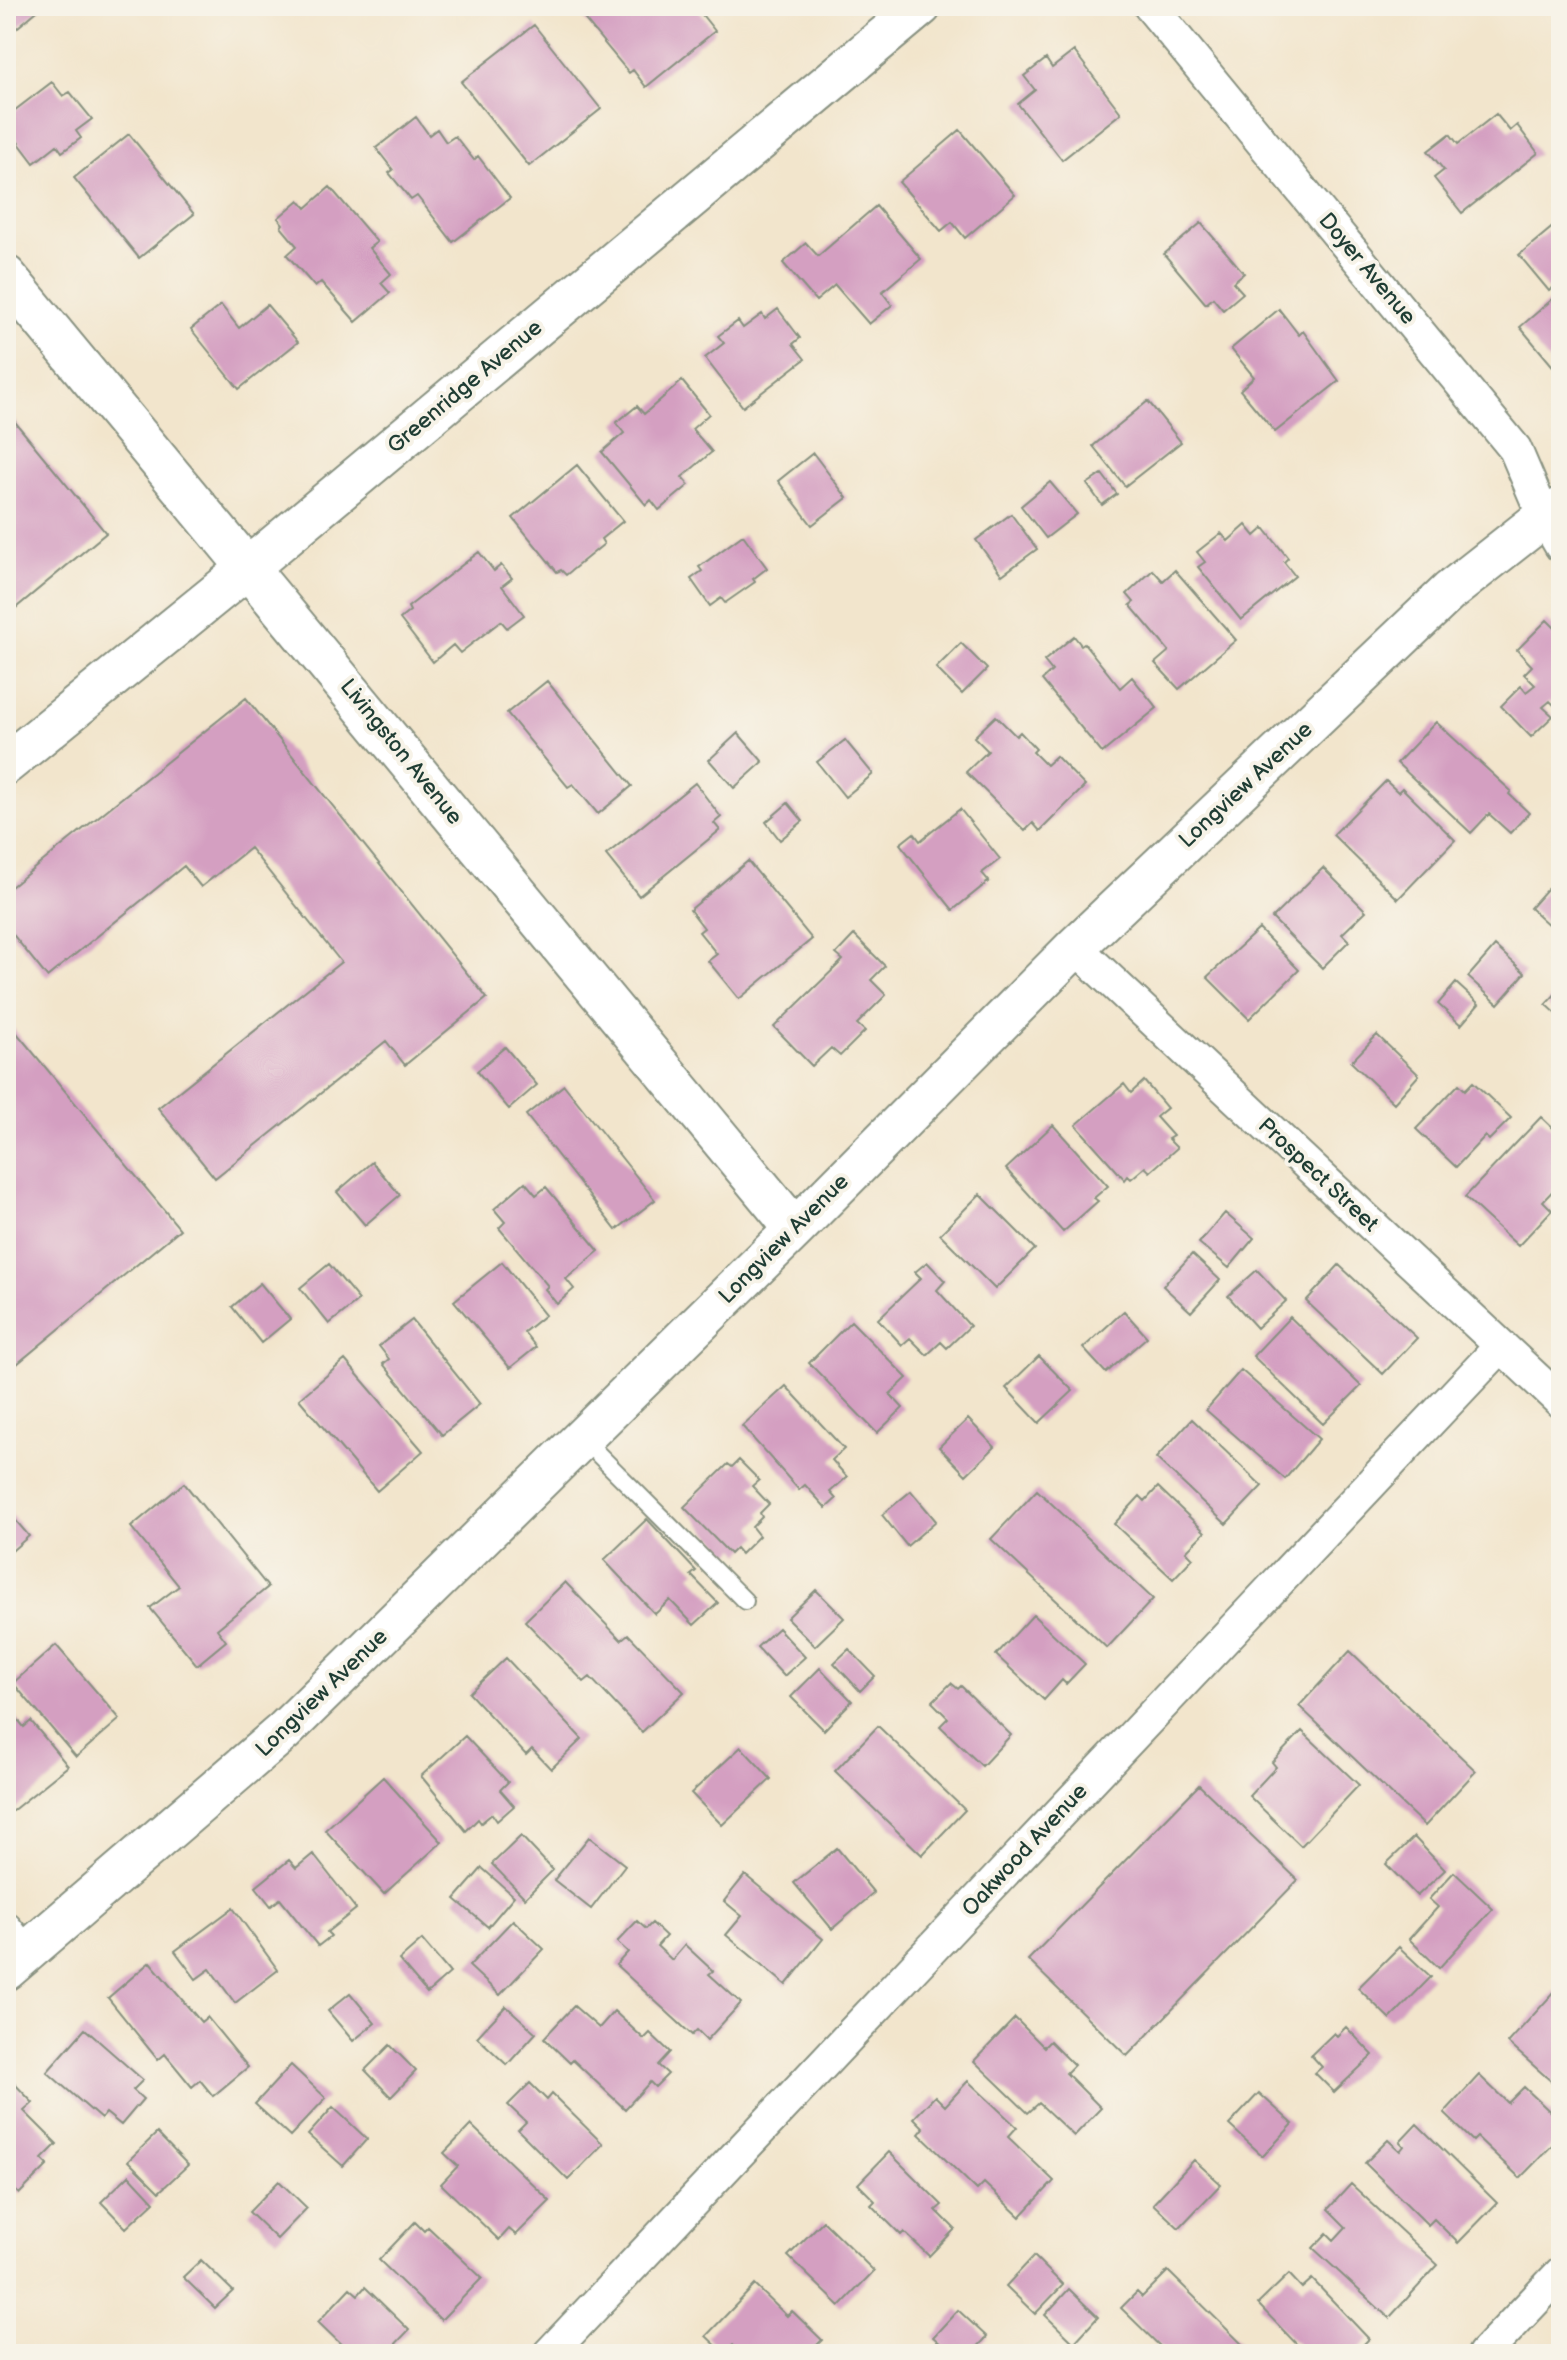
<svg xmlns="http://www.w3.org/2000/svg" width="1567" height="2360" font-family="'Balsamiq Sans',sans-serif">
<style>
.building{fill:#d49fc1}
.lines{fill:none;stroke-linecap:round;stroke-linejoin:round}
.service-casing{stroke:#889180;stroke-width:20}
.minor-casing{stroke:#889180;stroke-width:36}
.tertiary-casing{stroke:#889180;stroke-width:44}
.service{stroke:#fff;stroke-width:16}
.minor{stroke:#fff;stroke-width:32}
.tertiary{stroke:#fff;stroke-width:40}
.labels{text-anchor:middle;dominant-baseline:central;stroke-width:8;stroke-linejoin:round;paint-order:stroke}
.street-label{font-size:22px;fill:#1f3d34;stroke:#f7f3e8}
</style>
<rect width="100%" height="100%" fill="#f7f3e8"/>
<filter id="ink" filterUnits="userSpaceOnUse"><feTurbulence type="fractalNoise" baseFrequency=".0125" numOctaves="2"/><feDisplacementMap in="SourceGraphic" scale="16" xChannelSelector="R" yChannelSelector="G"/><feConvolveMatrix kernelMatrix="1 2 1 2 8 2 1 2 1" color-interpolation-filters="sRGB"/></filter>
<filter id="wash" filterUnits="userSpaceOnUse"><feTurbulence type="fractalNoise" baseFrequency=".006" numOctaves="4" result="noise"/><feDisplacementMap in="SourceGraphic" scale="32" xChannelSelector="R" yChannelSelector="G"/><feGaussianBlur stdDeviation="1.8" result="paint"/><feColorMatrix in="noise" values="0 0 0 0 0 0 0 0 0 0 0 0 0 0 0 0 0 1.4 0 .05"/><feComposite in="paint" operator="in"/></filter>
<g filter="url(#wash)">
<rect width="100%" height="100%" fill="#f2e5cc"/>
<g id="blocks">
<path class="building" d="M 6,6 L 43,6 L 6,37 Z
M 592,6 L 695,6 L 715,31 L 646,87 L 633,70 L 629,73 L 581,15 Z
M 534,25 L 601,109 L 529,166 L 461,82 Z
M 1074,51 L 1121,113 L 1062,160 L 1018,104 L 1035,90 L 1024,76 L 1046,59 L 1052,68 Z
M 52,82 L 63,96 L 70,92 L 92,119 L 76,131 L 81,138 L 62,152 L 57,145 L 34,163 L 6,126 L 6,117 Z
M 1496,114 L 1510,131 L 1517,125 L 1538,153 L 1462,213 L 1434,178 L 1444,170 L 1428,151 L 1450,134 L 1458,144 Z
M 416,117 L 429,135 L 437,129 L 446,142 L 455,136 L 474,160 L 478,156 L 510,198 L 453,242 L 417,196 L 411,200 L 389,173 L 393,170 L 376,148 Z
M 960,130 L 1015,195 L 965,238 L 952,222 L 941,231 L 899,182 Z
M 129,134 L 194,214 L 139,258 L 74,178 Z
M 330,187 L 377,242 L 369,248 L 391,274 L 381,283 L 390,293 L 356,322 L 321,282 L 315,287 L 287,255 L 297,246 L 281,227 L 283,224 L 278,218 L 299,200 L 306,208 Z
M 876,206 L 921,259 L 882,292 L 892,305 L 869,324 L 835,285 L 816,301 L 783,263 L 806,243 L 818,256 Z
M 1561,220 L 1561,281 L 1549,291 L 1519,255 Z
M 1201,223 L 1244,273 L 1233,282 L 1243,293 L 1223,310 L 1213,298 L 1206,304 L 1164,254 Z
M 1561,292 L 1561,376 L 1520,327 Z
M 221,305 L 239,328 L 267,305 L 298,342 L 239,389 L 191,329 Z
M 778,309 L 800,338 L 793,344 L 805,359 L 743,407 L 705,358 L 724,343 L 718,336 L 738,321 L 743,328 L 762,314 L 765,319 Z
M 1279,309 L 1299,335 L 1303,331 L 1339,381 L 1275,432 L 1240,390 L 1254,377 L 1231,349 Z
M 682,381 L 709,414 L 692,429 L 712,452 L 682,477 L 689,485 L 659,510 L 651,500 L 646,505 L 602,452 L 624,433 L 616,423 L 637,406 L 644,414 Z
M 1148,401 L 1181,442 L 1125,486 L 1093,446 Z
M 6,411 L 106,533 L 6,616 Z
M 813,453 L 847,498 L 812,525 L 778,481 Z
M 577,465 L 623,521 L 601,539 L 604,544 L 566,575 L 561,570 L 557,572 L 513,518 Z
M 1102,474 L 1117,494 L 1102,505 L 1087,484 Z
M 1050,482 L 1077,514 L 1046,538 L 1021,506 Z
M 1011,514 L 1037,549 L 1002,575 L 976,540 Z
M 1246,525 L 1255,536 L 1264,528 L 1288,558 L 1284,562 L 1295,576 L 1241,620 L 1198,567 L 1205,562 L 1197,552 L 1221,533 L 1228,541 Z
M 743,535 L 767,568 L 753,579 L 755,582 L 725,603 L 721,598 L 710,606 L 691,579 L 702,571 L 699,567 Z
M 479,552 L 494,571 L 501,565 L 512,578 L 502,586 L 524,615 L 507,628 L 501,621 L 460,653 L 453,645 L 433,662 L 400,619 L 410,611 L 408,607 Z
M 1153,570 L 1163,581 L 1175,570 L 1236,640 L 1179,689 L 1155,663 L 1169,651 L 1130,605 L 1134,602 L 1127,594 Z
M 1547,620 L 1561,634 L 1561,712 L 1550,701 L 1543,707 L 1553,716 L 1531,737 L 1501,706 L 1521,686 L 1526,692 L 1535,685 L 1524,674 L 1532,666 L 1517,650 Z
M 1074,636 L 1081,645 L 1084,643 L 1120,688 L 1132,677 L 1157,708 L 1102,753 L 1042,680 L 1052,671 L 1044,661 Z
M 961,643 L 987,669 L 962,694 L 936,668 Z
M 547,681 L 632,786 L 598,814 L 573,784 L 568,787 L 507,713 Z
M 246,698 L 487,998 L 405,1065 L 386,1041 L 215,1178 L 158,1108 L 341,962 L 250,848 L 201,887 L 184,866 L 47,977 L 6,926 L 6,891 Z
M 996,716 L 1016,736 L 1020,732 L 1036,749 L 1033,752 L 1046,765 L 1056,756 L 1085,786 L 1040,831 L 1033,823 L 1025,831 L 966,772 L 988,751 L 974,737 Z
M 1436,722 L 1511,791 L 1509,794 L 1529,813 L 1510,833 L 1489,814 L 1471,833 L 1397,763 Z
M 738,733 L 763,762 L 734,788 L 709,760 Z
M 845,740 L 873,774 L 845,797 L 817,762 Z
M 1386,781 L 1398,792 L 1402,788 L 1455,840 L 1398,899 L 1333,835 Z
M 695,783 L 721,817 L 714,823 L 720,830 L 639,896 L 606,855 Z
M 788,803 L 803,821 L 780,840 L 766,822 Z
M 960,809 L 1000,859 L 982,873 L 989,881 L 953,910 L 900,844 L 914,833 L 920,841 Z
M 748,861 L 812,939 L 739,999 L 708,961 L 717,954 L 699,932 L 704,928 L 690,910 Z
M 1323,868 L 1366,911 L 1342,934 L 1349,941 L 1322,968 L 1272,918 Z
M 1556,879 L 1561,883 L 1561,936 L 1530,908 Z
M 1259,929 L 1299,970 L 1249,1019 L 1207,977 Z
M 854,935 L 885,966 L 871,980 L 886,995 L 857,1024 L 865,1031 L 840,1056 L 831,1048 L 812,1066 L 774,1027 L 843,960 L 836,954 Z
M 1495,946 L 1525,973 L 1498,1004 L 1468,977 Z
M 1456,983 L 1479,1004 L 1461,1025 L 1438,1004 Z
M 1561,988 L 1561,1018 L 1546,1004 Z
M 6,1020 L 180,1229 L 6,1373 Z
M 1377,1035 L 1419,1075 L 1394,1103 L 1351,1062 Z
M 505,1047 L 537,1085 L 509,1109 L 477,1071 Z
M 1144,1081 L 1167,1108 L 1156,1117 L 1173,1136 L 1168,1139 L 1177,1148 L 1150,1172 L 1145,1167 L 1131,1179 L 1128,1176 L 1125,1180 L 1076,1125 L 1124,1084 L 1131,1093 Z
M 1473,1082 L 1511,1118 L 1489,1140 L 1485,1136 L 1456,1167 L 1416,1129 L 1459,1084 L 1465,1090 Z
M 564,1085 L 655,1200 L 616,1230 L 526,1115 Z
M 1541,1117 L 1561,1136 L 1561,1153 L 1554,1161 L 1561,1167 L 1561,1182 L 1543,1201 L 1552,1210 L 1518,1246 L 1465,1197 Z
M 1053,1125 L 1108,1186 L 1094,1198 L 1098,1201 L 1063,1232 L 1006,1169 Z
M 372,1162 L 400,1195 L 365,1225 L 337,1192 Z
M 525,1182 L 536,1195 L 546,1187 L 599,1251 L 566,1279 L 574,1289 L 557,1304 L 545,1289 L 548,1286 L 499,1228 L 505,1222 L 494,1209 Z
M 980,1194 L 1035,1249 L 995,1289 L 940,1234 Z
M 1225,1213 L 1254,1238 L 1229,1268 L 1199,1243 Z
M 1192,1254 L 1220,1280 L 1191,1312 L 1163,1286 Z
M 502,1262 L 545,1315 L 524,1332 L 536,1347 L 510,1368 L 454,1301 Z
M 927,1262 L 945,1281 L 937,1290 L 970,1326 L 947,1348 L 941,1342 L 927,1355 L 910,1338 L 902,1345 L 878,1319 L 921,1278 L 915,1272 Z
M 329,1264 L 359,1300 L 329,1324 L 300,1288 Z
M 1339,1265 L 1417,1338 L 1383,1374 L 1306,1301 Z
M 1257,1270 L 1286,1301 L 1257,1328 L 1228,1296 Z
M 260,1283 L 290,1319 L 261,1343 L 232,1307 Z
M 1124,1311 L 1147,1337 L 1106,1373 L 1083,1348 Z
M 1290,1317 L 1361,1386 L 1323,1424 L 1253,1356 Z
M 412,1320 L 480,1404 L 442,1435 L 383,1364 L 389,1359 L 379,1346 Z
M 851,1321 L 907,1378 L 890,1394 L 903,1408 L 877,1433 L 809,1363 Z
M 1039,1356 L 1073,1391 L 1039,1423 L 1006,1388 Z
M 345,1360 L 423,1451 L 377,1491 L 299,1399 Z
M 1241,1370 L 1319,1439 L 1285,1479 L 1206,1410 Z
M 786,1386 L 844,1449 L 832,1460 L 847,1477 L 830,1492 L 836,1499 L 826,1508 L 805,1485 L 799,1490 L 742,1426 Z
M 968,1419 L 995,1447 L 966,1475 L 939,1447 Z
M 1192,1419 L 1262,1486 L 1226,1524 L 1156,1458 Z
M 739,1460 L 759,1480 L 752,1486 L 769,1504 L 760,1513 L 762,1517 L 752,1527 L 759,1536 L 741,1554 L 736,1548 L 730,1554 L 684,1507 L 728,1464 L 732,1467 Z
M 184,1483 L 268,1587 L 217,1629 L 226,1641 L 197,1665 L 150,1608 L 179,1586 L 131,1527 Z
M 1158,1487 L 1205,1532 L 1186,1551 L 1193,1558 L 1173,1579 L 1114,1524 L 1140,1496 L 1145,1501 Z
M 1037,1490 L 1153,1599 L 1107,1648 L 991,1539 Z
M 911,1491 L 936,1521 L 907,1546 L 882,1515 Z
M 6,1509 L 29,1536 L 6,1556 Z
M 647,1519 L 696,1571 L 691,1575 L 718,1603 L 694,1625 L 670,1600 L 655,1614 L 604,1560 Z
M 565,1582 L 621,1640 L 628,1634 L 684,1692 L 642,1732 L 590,1677 L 584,1682 L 525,1621 Z
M 816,1590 L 844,1618 L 815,1646 L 787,1618 Z
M 1033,1615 L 1085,1664 L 1066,1684 L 1062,1680 L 1044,1700 L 996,1655 Z
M 778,1628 L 805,1657 L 784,1676 L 757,1647 Z
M 56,1645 L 120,1719 L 76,1757 L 13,1683 Z
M 849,1649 L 875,1676 L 860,1691 L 834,1663 Z
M 1350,1651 L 1476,1771 L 1425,1826 L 1299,1706 Z
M 506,1658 L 582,1739 L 551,1769 L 532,1749 L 526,1755 L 469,1693 Z
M 820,1668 L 852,1701 L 824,1730 L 791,1697 Z
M 951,1683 L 958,1689 L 961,1686 L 1011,1735 L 982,1766 L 940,1726 L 948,1718 L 932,1702 Z
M 13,1714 L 24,1727 L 31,1721 L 68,1766 L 6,1816 L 6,1720 Z
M 878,1726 L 965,1810 L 922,1855 L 835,1771 Z
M 1302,1731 L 1359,1785 L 1301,1846 L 1249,1796 L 1276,1767 L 1272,1762 Z
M 465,1736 L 508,1782 L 500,1790 L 514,1806 L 497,1821 L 492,1814 L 481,1823 L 478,1819 L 466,1831 L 421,1776 Z
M 741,1747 L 771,1779 L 722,1825 L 691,1793 Z
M 383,1777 L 442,1842 L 384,1894 L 325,1830 Z
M 1199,1785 L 1298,1880 L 1127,2056 L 1028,1960 Z
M 521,1836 L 553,1870 L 525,1898 L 492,1864 Z
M 589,1837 L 625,1865 L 591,1909 L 554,1880 Z
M 1414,1837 L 1445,1870 L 1417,1896 L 1386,1864 Z
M 837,1848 L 874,1893 L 832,1929 L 794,1883 Z
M 313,1854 L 356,1909 L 327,1932 L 331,1936 L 318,1946 L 280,1899 L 271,1906 L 256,1887 L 289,1860 L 296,1868 Z
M 482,1868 L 514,1896 L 488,1927 L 455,1899 Z
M 1454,1872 L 1493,1909 L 1439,1968 L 1409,1939 L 1438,1907 L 1429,1899 Z
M 745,1875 L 823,1939 L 786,1985 L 726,1935 L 742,1916 L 724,1901 Z
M 233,1908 L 278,1970 L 235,2003 L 210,1969 L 196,1979 L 175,1951 Z
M 513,1920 L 544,1949 L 500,1995 L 469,1966 Z
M 637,1921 L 646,1929 L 652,1923 L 666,1936 L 657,1946 L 672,1960 L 685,1945 L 713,1971 L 709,1974 L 741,2003 L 707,2040 L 697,2030 L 692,2035 L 616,1965 L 628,1952 L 617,1942 Z
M 422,1940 L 450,1973 L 427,1993 L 399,1960 Z
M 1399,1947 L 1431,1977 L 1390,2019 L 1358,1988 Z
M 150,1962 L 201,2022 L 207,2017 L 248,2067 L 213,2096 L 200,2080 L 192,2087 L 165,2054 L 158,2060 L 108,1998 Z
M 1555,1991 L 1561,1995 L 1561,2090 L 1508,2043 Z
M 350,1993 L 375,2023 L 353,2041 L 328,2011 Z
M 506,2006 L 536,2033 L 507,2065 L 477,2037 Z
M 574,2006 L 599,2028 L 614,2011 L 644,2039 L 650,2033 L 670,2052 L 658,2065 L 668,2074 L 655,2087 L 650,2082 L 625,2109 L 573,2060 L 570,2063 L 544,2038 Z
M 1015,2018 L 1044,2047 L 1050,2041 L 1074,2065 L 1066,2073 L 1101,2108 L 1074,2136 L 1039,2103 L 1028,2113 L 974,2061 Z
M 1346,2027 L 1373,2055 L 1334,2092 L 1315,2073 L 1322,2067 L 1311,2055 L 1334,2033 L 1337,2036 Z
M 85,2029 L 143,2080 L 133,2090 L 143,2099 L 121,2125 L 106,2113 L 101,2119 L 47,2072 Z
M 390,2045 L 416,2071 L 391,2097 L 365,2070 Z
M 291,2065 L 326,2098 L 290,2136 L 255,2104 Z
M 1479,2075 L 1508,2103 L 1524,2087 L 1561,2122 L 1561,2136 L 1520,2178 L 1477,2137 L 1473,2141 L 1444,2113 Z
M 10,2079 L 33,2103 L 24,2111 L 57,2144 L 42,2159 L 48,2165 L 19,2194 L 6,2181 L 6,2083 Z
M 968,2081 L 1017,2127 L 1008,2137 L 1054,2181 L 1020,2217 L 984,2183 L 977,2190 L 919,2134 L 924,2128 L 914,2118 L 935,2096 L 945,2106 Z
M 530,2083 L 547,2100 L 552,2094 L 603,2144 L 568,2180 L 518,2130 L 526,2122 L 508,2105 Z
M 1259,2093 L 1293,2124 L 1263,2156 L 1229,2125 Z
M 333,2107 L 367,2139 L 343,2166 L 308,2135 Z
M 1417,2124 L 1497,2203 L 1458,2243 L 1434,2219 L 1428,2225 L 1365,2163 L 1388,2140 L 1400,2151 L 1404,2146 L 1400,2142 Z
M 471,2125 L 550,2201 L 516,2235 L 509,2229 L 499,2240 L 441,2184 L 458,2166 L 444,2153 Z
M 157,2133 L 188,2165 L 159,2192 L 128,2161 Z
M 889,2152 L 942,2205 L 936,2210 L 955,2229 L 929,2256 L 904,2232 L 901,2235 L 871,2205 L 875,2201 L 858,2184 Z
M 1194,2160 L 1221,2184 L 1179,2228 L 1153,2204 Z
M 129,2175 L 154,2202 L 126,2228 L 101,2202 Z
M 279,2181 L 307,2208 L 277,2239 L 249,2212 Z
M 1351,2184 L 1438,2265 L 1389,2318 L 1313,2248 L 1327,2233 L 1334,2240 L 1346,2227 L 1328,2209 Z
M 823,2221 L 874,2271 L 840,2306 L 788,2256 Z
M 415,2222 L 424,2231 L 428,2227 L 482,2278 L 441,2320 L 379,2260 Z
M 1034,2256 L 1063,2285 L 1035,2314 L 1006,2286 Z
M 201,2260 L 233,2291 L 215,2308 L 183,2277 Z
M 1168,2271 L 1252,2354 L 1168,2354 L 1121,2308 L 1137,2292 L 1142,2297 Z
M 1289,2274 L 1302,2288 L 1312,2279 L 1369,2339 L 1354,2354 L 1306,2354 L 1258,2304 Z
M 755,2285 L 787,2316 L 792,2311 L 822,2340 L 808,2354 L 742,2354 L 733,2345 L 724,2353 L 706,2336 Z
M 365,2287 L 409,2330 L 386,2354 L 351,2354 L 318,2322 L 350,2288 L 358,2295 Z
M 1069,2289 L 1098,2317 L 1074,2343 L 1045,2315 Z
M 958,2310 L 987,2337 L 971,2354 L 952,2354 L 933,2337 Z"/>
</g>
</g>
<g filter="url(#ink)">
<use href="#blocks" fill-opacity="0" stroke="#889180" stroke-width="2"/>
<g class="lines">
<defs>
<path id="service" d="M 582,1438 L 745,1601"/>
<path id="minor" d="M 1150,6 L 1515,449 L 1544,517 L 1561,546
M 1075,947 L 1561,1402
M 6,1929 L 26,1954
M 549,2354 L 1500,1347
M 1484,2354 L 1561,2273"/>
<path id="tertiary" d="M 6,276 L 795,1229
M 6,764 L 249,567 L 921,6
M 6,1970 L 284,1731 L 795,1229 L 1075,947 L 1450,591 L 1544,517 L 1561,508"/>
</defs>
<use href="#service" class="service-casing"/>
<use href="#minor" class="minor-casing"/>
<use href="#tertiary" class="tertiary-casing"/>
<use href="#service" class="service"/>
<use href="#minor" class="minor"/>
<use href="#tertiary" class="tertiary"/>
</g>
</g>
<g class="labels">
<g class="street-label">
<text transform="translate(1367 269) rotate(50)">Doyer Avenue</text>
<text transform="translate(465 387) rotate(-40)">Greenridge Avenue</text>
<text transform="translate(401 752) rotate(51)">Livingston Avenue</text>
<text transform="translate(1246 785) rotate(-43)">Longview Avenue</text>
<text transform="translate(1318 1175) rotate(43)">Prospect Street</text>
<text transform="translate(784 1239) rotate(-45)">Longview Avenue</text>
<text transform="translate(322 1693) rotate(-44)">Longview Avenue</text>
<text transform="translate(1025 1850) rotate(-47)">Oakwood Avenue</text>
</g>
</g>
<rect width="1567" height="2360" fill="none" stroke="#f7f3e8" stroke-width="32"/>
</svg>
